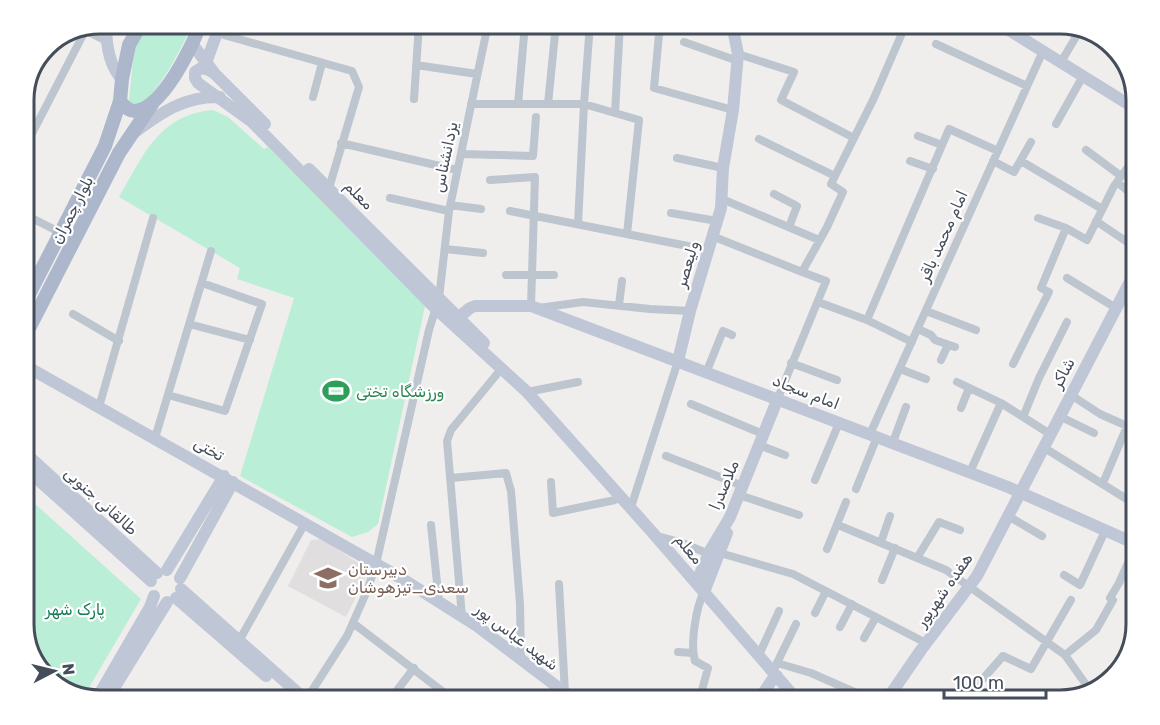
<svg xmlns="http://www.w3.org/2000/svg" width="1160" height="725" font-family="Rubik,'Noto Sans Arabic',sans-serif">
<style>
.education{fill:#e1dedf}
.green{fill:#baeed7}
.lines{fill:none;stroke-linecap:round;stroke-linejoin:round}
.street{stroke:#bdc5cf;stroke-width:8}
.secondary{stroke:#bfc7d6;stroke-width:12}
.primary{stroke:#acb7cc;stroke-width:14}
.labels{text-anchor:middle;dominant-baseline:central;stroke-width:4.5;stroke-linejoin:round;paint-order:stroke}
.street-label{font-size:16px;fill:#454d5a;stroke:#fff}
.leisure-label{font-size:16px;fill:#27864d;stroke:#fff;text-anchor:start}
.education-label{font-size:16px;fill:#785e54;stroke:#fff;text-anchor:start}
.park-label{font-size:16px;fill:#177b59;stroke:#fff}
.rim{fill:none;stroke:#454d5a;stroke-width:3}
</style>
<rect width="100%" height="100%" fill="#f0eded"/>
<path class="education" d="M 322,539 L 369,570 L 346,617 L 288,586 L 311,540 Z"/>
<path class="green" d="M 149,24 L 192,24 C 183,46 158,94 139,106 L 132,104 L 129,100 L 134,50 Z
M 213,110 L 228,117 L 264,149 L 268,147 L 425,306 L 378,524 L 368,532 L 352,537 L 240,476 L 294,298 L 237,279 L 240,268 L 119,197 C 144,155 158,115 213,110 Z
M 24,494 L 141,599 L 84,696 L 58,688 L 34,663 L 24,630 Z"/>
<g class="lines">
<path class="street" d="M 660,24 L 654,88 L 733,110
M 823,24 L 834,30 L 837,24
M 85,30 L 108,42
M 217,33 L 352,71 L 359,87 L 329,188
M 1017,35 L 1024,24
M 589,37 L 584,104 L 639,120 L 627,234
M 684,42 L 738,61
M 936,44 L 1027,86
M 738,54 L 794,72 L 781,100 L 854,138
M 1061,62 L 1080,30
M 416,65 L 477,74
M 313,97 L 322,63
M 414,99 L 419,24
M 471,104 L 584,104 L 578,224
M 518,104 L 525,24
M 548,104 L 556,24
M 615,113 L 620,24
M 1056,124 L 1083,76
M 918,136 L 942,145
M 759,139 L 835,176
M 341,143 L 457,170
M 24,149 L 85,31
M 1086,150 L 1121,176
M 461,154 L 533,156 L 536,117
M 677,158 L 723,168
M 910,161 L 933,169
M 993,161 L 1014,172 L 1031,142
M 1021,161 L 1102,209
M 490,180 L 535,177 L 531,306
M 1117,182 L 1136,198
M 774,194 L 797,206 L 789,227
M 390,198 L 449,211
M 722,199 L 819,240
M 450,205 L 481,209
M 510,211 L 708,250
M 671,213 L 717,221
M 24,214 L 61,233
M 1038,218 L 1066,228 L 1087,240 L 1114,186 L 1136,156
M 1096,221 L 1136,248
M 712,236 L 802,272
M 445,249 L 483,253
M 506,275 L 554,275
M 1067,278 L 1116,308
M 818,302 L 867,320 L 912,342
M 619,305 L 622,281
M 538,308 L 583,302 L 650,309 L 690,311
M 926,311 L 976,330
M 73,314 L 119,341
M 867,320 L 949,129 L 998,151
M 189,324 L 250,340
M 918,329 L 931,335 L 935,340 L 955,347
M 941,360 L 948,345
M 791,363 L 837,380
M 1013,364 L 1049,292 L 1041,288 L 1066,228
M 900,369 L 926,379
M 706,373 L 723,331 L 732,335
M 957,382 L 1001,403 L 1050,434
M 527,392 L 578,382
M 168,395 L 225,411 L 262,304 L 202,283
M 1071,395 L 1100,414 L 1127,426
M 778,398 L 826,281 L 802,272 L 827,227 L 843,192 L 831,184 L 874,98 L 906,24
M 691,404 L 763,434
M 99,407 L 153,218
M 961,408 L 969,388
M 1059,416 L 1094,433
M 1023,417 L 1039,378 L 1067,322
M 870,434 L 1043,51
M 155,438 L 211,251
M 893,442 L 906,407
M 759,445 L 785,455
M 1043,447 L 1133,503 L 1136,497
M 666,456 L 743,486
M 970,472 L 1001,403
M 451,478 L 506,473 L 511,491 L 520,604 L 521,660
M 815,480 L 839,423
M 551,482 L 553,513 L 615,500 L 621,496
M 1103,483 L 1136,405
M 856,489 L 877,437
M 739,495 L 799,515
M 631,507 L 678,361
M 1008,516 L 1042,536
M 431,525 L 439,602
M 838,525 L 946,570 L 1065,655 L 1092,693
M 657,536 L 680,542 L 709,554
M 881,542 L 890,516
M 827,549 L 846,502
M 720,553 L 793,574 L 926,643
M 917,558 L 939,522 L 960,530
M 1064,575 L 1080,585 L 1105,531
M 882,580 L 895,548
M 559,584 L 565,693
M 815,613 L 826,591
M 462,617 L 447,441 L 451,430 L 502,368
M 353,623 L 455,701
M 840,627 L 852,604
M 864,638 L 876,617
M 239,641 L 305,523
M 678,652 L 693,653
M 759,655 L 779,611
M 1065,655 L 1096,630 L 1113,600 L 1110,598 L 1119,583 L 1136,545
M 777,663 L 811,673 L 875,701
M 775,667 L 796,624
M 968,696 L 1003,656 L 1031,669 L 1071,600
M 306,700 L 347,636 L 367,591 L 376,564 L 429,330 L 439,298 L 449,211 L 488,24
M 389,701 L 414,668
M 699,701 L 708,668 L 695,661 C 690,644 696,607 704,592
M 1050,701 L 1053,698 L 1056,701"/>
<path class="secondary" d="M 106,24 C 106,42 109,66 122,79
M 999,24 L 1136,109
M 193,45 L 215,74 L 265,124
M 206,63 L 217,33 L 223,24
M 215,74 L 209,70 L 201,68 L 195,72 L 195,78 L 198,83 L 252,122 L 435,308 L 527,392 L 652,532 L 798,701
M 135,132 C 162,112 185,96 220,97
M 309,169 L 484,343
M 459,317 L 470,308 L 475,306 L 531,306 L 1008,487 L 1136,544
M 678,361 L 690,311 L 721,208 L 723,168 L 733,110 L 738,54 L 732,24
M 24,365 L 401,578 L 477,626 L 576,701
M 24,452 L 157,573
M 24,467 L 151,581
M 167,570 L 224,476
M 180,578 L 233,482
M 696,583 L 711,549 L 730,517 L 778,398
M 181,589 L 307,701
M 704,592 L 727,533
M 176,598 L 266,676
M 96,700 L 150,607 L 154,596
M 106,701 L 167,602
M 758,701 L 772,680 L 777,676
M 886,701 L 921,650 L 977,576 L 1136,270"/>
<path class="primary" d="M 120,101 C 124,106 128,111 135,111 C 162,109 193,46 200,24
M 24,304 L 105,146 L 120,101 L 122,79 L 129,45 L 141,24
M 24,338 L 119,153 L 154,101"/>
</g>
<defs>
<symbol id="stadium-bare" viewBox="-9 -9 18 18"><path d="M0-5a6.5 5 0 1 0 0 10a6.5 5 0 1 0 0-10ZM-3.5-1.8h7v3.6h-7Z" fill="#2e9e5b" stroke="#fff" stroke-width="2.5" paint-order="stroke"/></symbol>
<symbol id="school-bare" viewBox="-9 -9 18 18"><path d="M0-5L7-2L0 1L-7-2ZM-4 1L0 2.5L4 1V4Q0 6-4 4Z" fill="#8d6e63" stroke="#fff" stroke-width="2.5" paint-order="stroke"/></symbol>
</defs>
<g fill-rule="evenodd">
<use href="#stadium-bare" x="317" y="372" width="38" height="38"/>
<use href="#school-bare" x="309" y="559" width="38" height="38"/>
</g>
<g class="labels">
<g class="street-label">
<text transform="translate(445 157) rotate(-78)">یزدانشناس</text>
<text transform="translate(359 195) rotate(45)">معلم</text>
<text transform="translate(72 210) rotate(-63)">بلوار چمران</text>
<text transform="translate(943 236) rotate(-66)">امام محمد باقر</text>
<text transform="translate(687 264) rotate(-73)">ولیعصر</text>
<text transform="translate(1063 373) rotate(-62)">شاکر</text>
<text transform="translate(806 392) rotate(21)">امام سجاد</text>
<text transform="translate(209 449) rotate(29)">تختی</text>
<text transform="translate(724 485) rotate(-67)">ملاصدرا</text>
<text transform="translate(101 501) rotate(42)">طالقانی جنوبی</text>
<text transform="translate(689 549) rotate(50)">معلم</text>
<text transform="translate(944 590) rotate(-55)">هفده شهریور</text>
<text transform="translate(517 637) rotate(37)">شهید عباس پور</text>
</g>
<g class="leisure-label">
<text x="356" y="391">ورزشگاه تختی</text>
</g>
<g class="education-label">
<text x="348" y="569">دبیرستان<tspan x="348" dy="18">سعدی_تیزهوشان</tspan></text>
</g>
<g class="park-label">
<text x="75" y="609">پارک شهر</text>
</g>
</g>
<path d="M0 0H1160V725H0ZM100 34H1060A66 66 0 0 1 1126 100V624A66 66 0 0 1 1060 690H100A66 66 0 0 1 34 624V100A66 66 0 0 1 100 34Z" fill="#fff" fill-rule="evenodd"/>
<path class="rim" d="M100 34H1060A66 66 0 0 1 1126 100V624A66 66 0 0 1 1060 690H100A66 66 0 0 1 34 624V100A66 66 0 0 1 100 34Z"/>
<g transform="translate(54 671) rotate(83)" stroke="#ffffff" stroke-width="4.5" paint-order="stroke">
<path d="M0-4.5L10 22L0 15L-10 22Z" fill="#454d5a"/>
<text y="-9" font-size="16" font-weight="bold" text-anchor="middle" fill="#454d5a">N</text>
</g>
<path d="M944 689v9h102v-9" fill="none" stroke="#454d5a" stroke-width="3"/>
<text x="953" y="689" font-size="18" fill="#454d5a" stroke="#ffffff" stroke-width="4.5" paint-order="stroke">100 m</text>
</svg>
